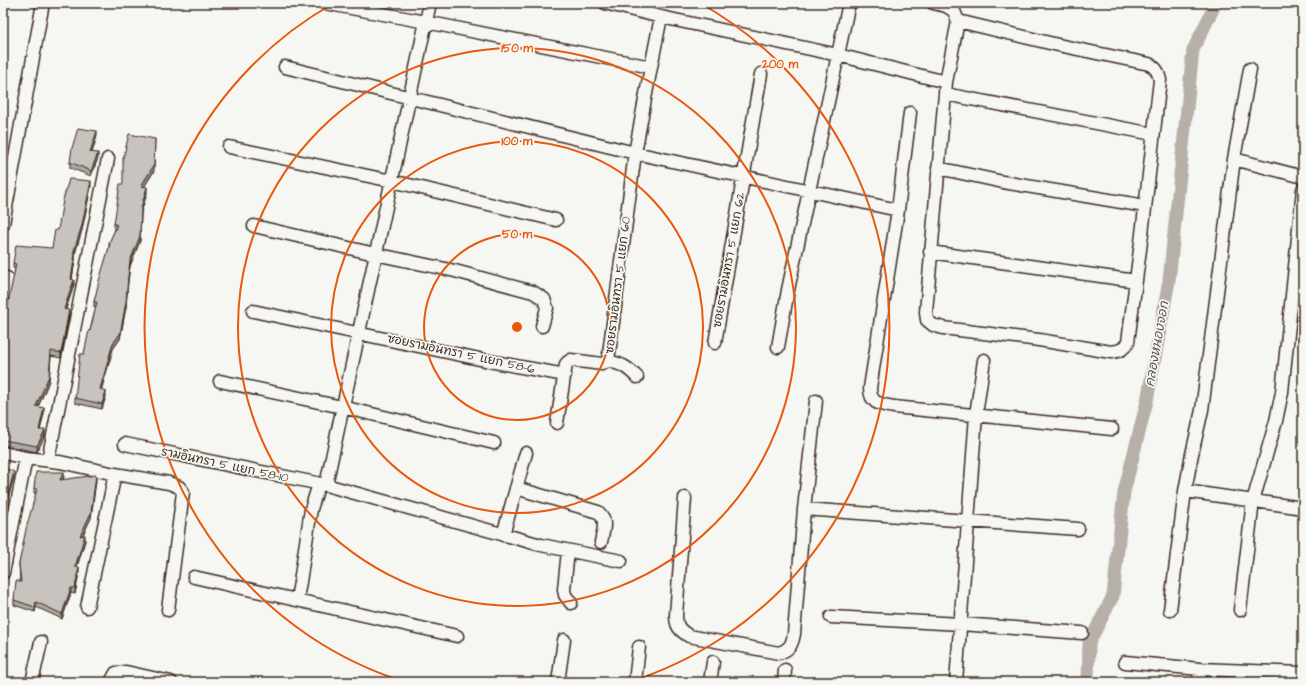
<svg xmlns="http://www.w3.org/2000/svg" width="1306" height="685" font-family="'Architects Daughter','Playpen Sans Thai',sans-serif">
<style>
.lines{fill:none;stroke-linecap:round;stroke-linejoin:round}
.canal{stroke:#b6b0a9;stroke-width:13}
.street-casing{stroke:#3b2a1e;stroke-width:15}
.street{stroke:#f6f6f2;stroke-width:12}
.wall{fill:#aca8a3;stroke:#3b2a1e}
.shaded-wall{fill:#8c8885;stroke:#3b2a1e}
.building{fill:#c8c3be;stroke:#3b2a1e}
.ring{fill:none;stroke:#e8590c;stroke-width:2}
.labels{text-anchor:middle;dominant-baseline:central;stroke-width:3.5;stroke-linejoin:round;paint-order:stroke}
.street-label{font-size:12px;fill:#3b2a1e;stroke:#f6f6f2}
.water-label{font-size:13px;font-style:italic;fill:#605248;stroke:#f6f6f2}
.centre{fill:#e8590c;stroke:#f6f6f2;stroke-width:2}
.ring-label{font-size:12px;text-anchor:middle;font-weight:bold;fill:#e8590c;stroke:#f6f6f2;stroke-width:3.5;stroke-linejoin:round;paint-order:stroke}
</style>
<rect width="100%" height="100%" fill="#f6f6f2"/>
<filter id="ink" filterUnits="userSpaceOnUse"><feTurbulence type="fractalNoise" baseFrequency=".025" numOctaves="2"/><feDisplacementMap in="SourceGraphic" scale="8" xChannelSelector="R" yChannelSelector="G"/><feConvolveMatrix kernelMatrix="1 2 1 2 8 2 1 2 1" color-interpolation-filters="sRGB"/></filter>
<g filter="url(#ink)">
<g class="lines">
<path class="canal" d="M 1088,682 L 1089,643 L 1113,596 L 1124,492 L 1147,401 L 1169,281 L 1193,50 L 1216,3"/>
<defs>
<path id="street" d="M 324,3 L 426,22 L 651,67
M 605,3 L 661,17 L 838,55 L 946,82 L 958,21 L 1058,45 L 1149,64 C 1157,68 1158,72 1160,80 L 1142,234 L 1128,342 C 1123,350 1120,351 1111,352 L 1039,340 L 943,328 L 933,325 L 927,320 L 926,312 L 946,82
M 933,3 L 946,6 L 954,11 L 958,21
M 285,67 L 635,153 L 898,210
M 945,94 L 1153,134
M 910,113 L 898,210 L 870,388 C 870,404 880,404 894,407 L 1112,429
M 229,147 L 392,181 L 556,220
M 1234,159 L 1303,177
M 938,168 L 1003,182 L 1145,206
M 3,224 L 43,3
M 254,226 L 375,254 L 455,271 L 533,292 L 544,299 L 547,308 L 542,326
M 930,252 L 1136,281
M 3,296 L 7,278
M 253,311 L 489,361 L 565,375
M 715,343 L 761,74
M 778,347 L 788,290 L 849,3
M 608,361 C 622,364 627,367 637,377
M 220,381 L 342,407 L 494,443
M 557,423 L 566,364 L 568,362 L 571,360 L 602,364 L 608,361 L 635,153 L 651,67 L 661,17
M 125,444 L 326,485 L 541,545 L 621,561
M 3,453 L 26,458 L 60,462 L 115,474 L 169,483 L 179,487 L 183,492 L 168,610
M 48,460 L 108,159
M 326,485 L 430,3
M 516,488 L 598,512 C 608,520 603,531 601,542
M 1185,491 L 1303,508
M 685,498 L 676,615 C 676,626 679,630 689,636 L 779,653 C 790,649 792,645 794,634 L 804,509 L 816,401
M 804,509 L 1078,529
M 503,535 L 526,453
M 568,551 L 564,589 L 565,595 L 571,603
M 3,573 L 26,458
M 194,577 L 457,636
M 297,599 L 300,582 L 311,509 L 319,484
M 87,607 L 115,474
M 1170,610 L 1185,491 L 1192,454 L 1202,410 L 1234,159 L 1250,69
M 1240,610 L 1253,501 L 1276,421 L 1282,392 L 1303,189
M 831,617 L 961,624 L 1082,633
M 1125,662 L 1200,669 L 1303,673
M 32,682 L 41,642
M 111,682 L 116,673 L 126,672 L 171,682
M 558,682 L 564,640
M 635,682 L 639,647
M 710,682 L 713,662
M 784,682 L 785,670
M 956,682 L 976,415 L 984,360
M 1199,682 L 1200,669"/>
</defs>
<use href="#street" class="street-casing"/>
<use href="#street" class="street"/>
</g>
<path class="wall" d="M 97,136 L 92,153 L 98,158 L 91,176 L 70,168 L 70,162 Z
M 154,171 L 144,187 L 147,193 L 141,213 L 140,241 L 130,266 L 128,281 L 126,307 L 120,339 L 113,349 L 101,390 L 106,396 L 102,409 L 75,403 L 75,398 L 84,354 L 96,307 L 94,307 L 94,302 L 109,248 L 109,243 L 115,230 L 114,229 L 114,224 L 123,184 Z
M 91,186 L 82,230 L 75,254 L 75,260 L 72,279 L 74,285 L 66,309 L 69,315 L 61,358 L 51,356 L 49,381 L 38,407 L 44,413 L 40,430 L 45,435 L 37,452 L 3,445 L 3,343 L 4,344 L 15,269 L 13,268 L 13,263 L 52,248 L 58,230 Z
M 64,477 L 62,480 L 96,480 L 91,518 L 83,535 L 85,541 L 77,567 L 79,572 L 75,594 L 71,593 L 62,619 L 36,607 L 35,612 L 14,605 L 14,600 L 20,582 L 19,564 L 36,494 L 34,493 L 34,488 Z"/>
<path class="shaded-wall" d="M 97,131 L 97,136 L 90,158 L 90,152 Z
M 155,139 L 154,171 L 141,192 L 141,186 Z
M 98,153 L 98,158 L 91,176 L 91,171 Z
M 91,181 L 91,186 L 82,230 L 73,259 L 73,254 Z
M 147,187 L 147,193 L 141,213 L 140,241 L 130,266 L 128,281 L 126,307 L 120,339 L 113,349 L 100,395 L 100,389 L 113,343 L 128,276 L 141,208 Z
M 75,254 L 75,260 L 71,284 L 71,279 Z
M 74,280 L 74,285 L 64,314 L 64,309 Z
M 69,310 L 69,315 L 61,358 L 61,353 Z
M 51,356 L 49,381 L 36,412 L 36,406 Z
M 106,391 L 106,396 L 102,409 L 102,404 Z
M 44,408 L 44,413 L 39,435 L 39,430 Z
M 45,430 L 45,435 L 37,452 L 37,446 Z
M 14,472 L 14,477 L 7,503 L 7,498 Z
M 64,472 L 64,477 L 60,486 L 60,480 Z
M 96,475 L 96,480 L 91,518 L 80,541 L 80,536 Z
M 9,498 L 9,504 L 3,528 L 3,523 Z
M 85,535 L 85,541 L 75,572 L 75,567 Z
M 79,567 L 79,572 L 75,594 L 75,588 Z
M 71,588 L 71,593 L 62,619 L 62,614 Z
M 36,602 L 36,607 L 35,612 L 35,607 Z"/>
<path class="building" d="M 78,128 L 97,131 L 90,152 L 98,153 L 91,171 L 70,162 L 72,148 Z
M 129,134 L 155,139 L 154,165 L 141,186 L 147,187 L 141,208 L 140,236 L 130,261 L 128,276 L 126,302 L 120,334 L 113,343 L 100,389 L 106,391 L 102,404 L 75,398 L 80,354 L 84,354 L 89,330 L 90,331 L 97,302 L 94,302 L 99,281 L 110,244 L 109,243 L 117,225 L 114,224 L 120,184 L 123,184 L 123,159 Z
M 69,179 L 91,181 L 82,225 L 73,254 L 75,254 L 71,279 L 74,280 L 64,309 L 69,310 L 61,353 L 51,351 L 49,376 L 36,406 L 44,408 L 39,430 L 45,430 L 37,446 L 3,440 L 3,343 L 4,344 L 7,308 L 16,264 L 13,263 L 16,245 L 52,248 L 55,230 L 58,230 L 63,200 Z
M 3,467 L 14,472 L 7,498 L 9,498 L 3,523 Z
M 36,472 L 64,472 L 60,480 L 96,475 L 91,513 L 80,536 L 85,535 L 75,567 L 79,567 L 75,588 L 71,588 L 62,614 L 36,602 L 35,607 L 14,600 L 16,581 L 21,582 L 19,564 L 26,529 L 37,489 L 34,488 Z"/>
</g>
<g class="ring">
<circle cx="517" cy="327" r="93"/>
<circle cx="517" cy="327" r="186"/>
<circle cx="517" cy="327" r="279"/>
<path d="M405 682A372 372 0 0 1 334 3M700 3A372 372 0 0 1 629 682"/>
</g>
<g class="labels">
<g class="street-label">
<text transform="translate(729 260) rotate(-80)">ซอยรามอินทรา 5 แยก 62</text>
<text transform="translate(618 285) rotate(-83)">ซอยรามอินทรา 5 แยก 60</text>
<text transform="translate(461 354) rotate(12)">ซอยรามอินทรา 5 แยก 58-6</text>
<text transform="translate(225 465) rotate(12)">รามอินทรา 5 แยก 58-10</text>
</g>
<g class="water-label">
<text transform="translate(1157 344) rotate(-80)">คลองหนองจอก</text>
</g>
</g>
<circle cx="517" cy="327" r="6" class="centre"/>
<g class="ring-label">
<text x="517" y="52">150 m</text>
<text x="780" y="68">200 m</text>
<text x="517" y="145">100 m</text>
<text x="517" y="238">50 m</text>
</g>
<rect width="1306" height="685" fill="none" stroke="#f6f6f2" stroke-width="16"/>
<rect x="8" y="8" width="1290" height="669" fill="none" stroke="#3b2a1e" stroke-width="1.5" filter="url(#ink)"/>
</svg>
